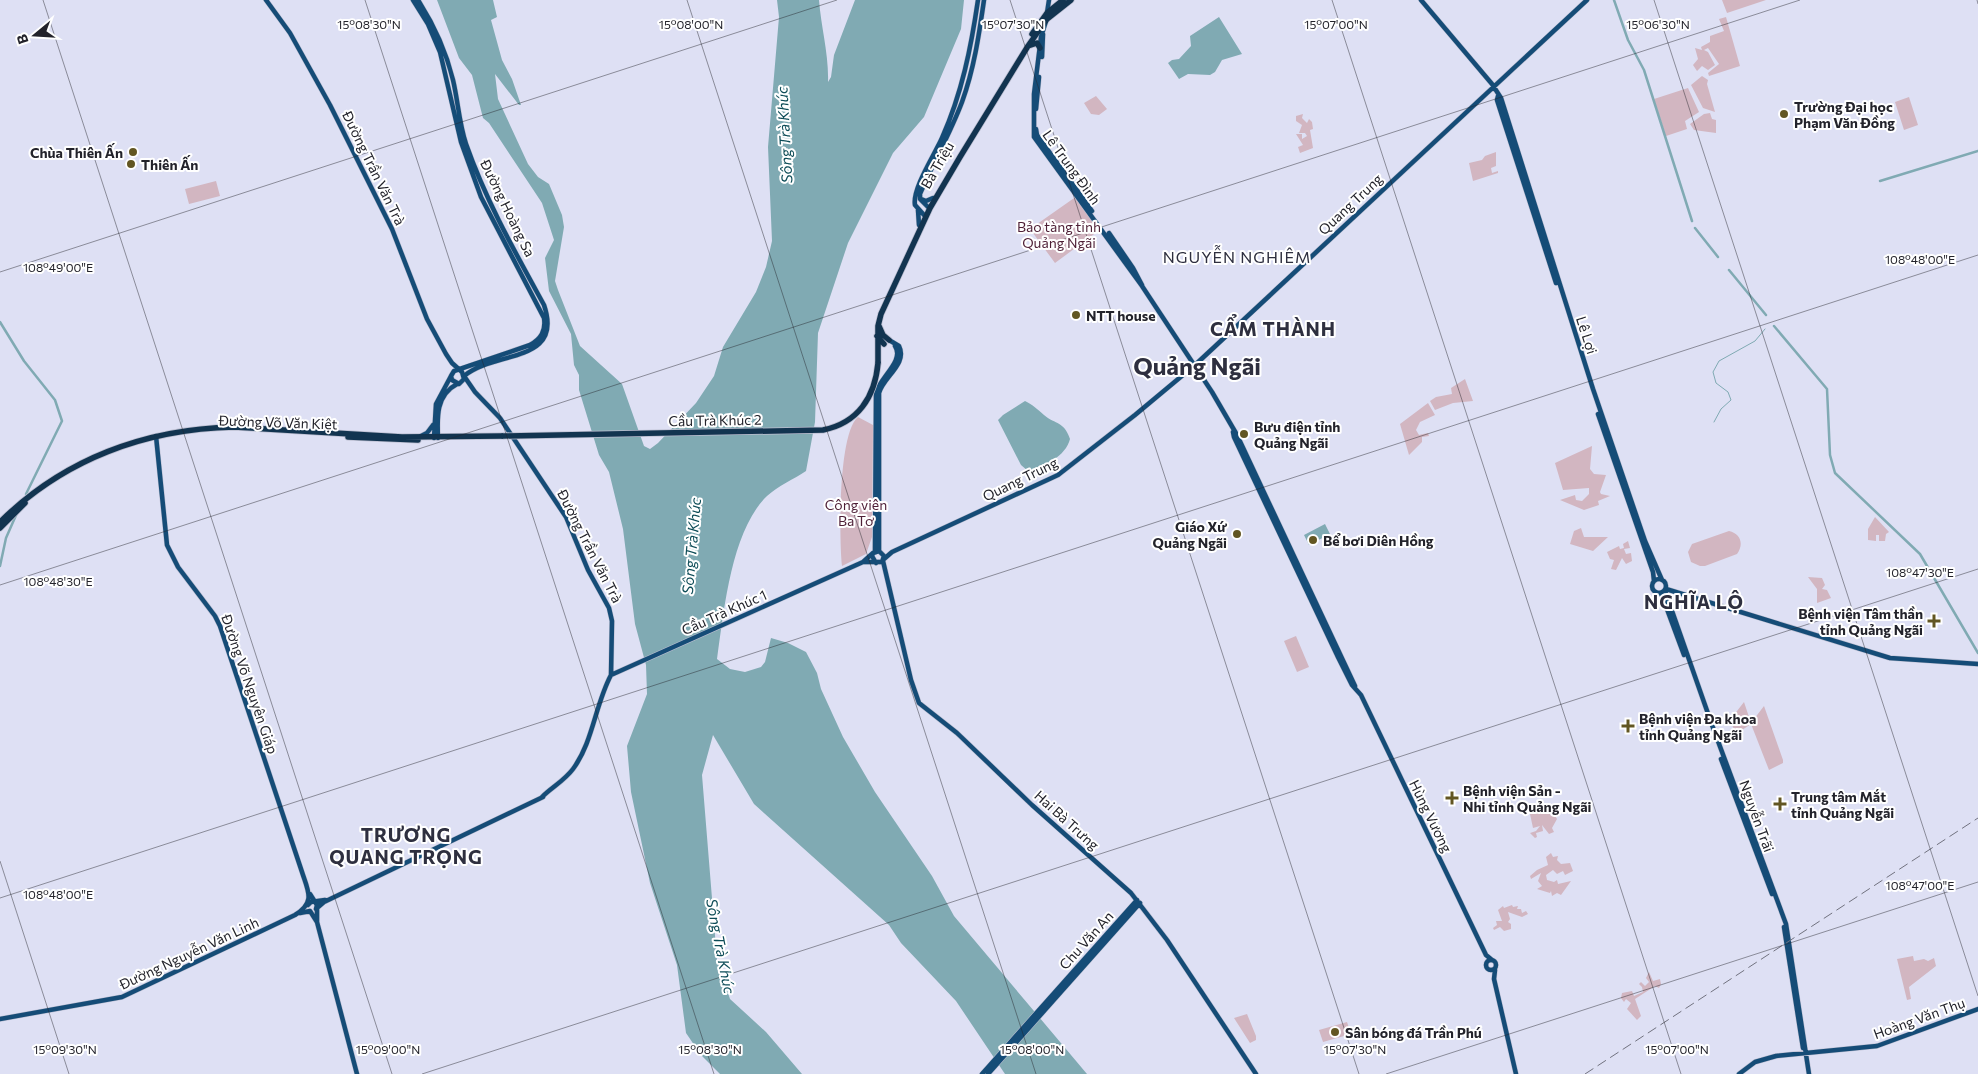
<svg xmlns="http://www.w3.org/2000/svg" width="1978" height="1074" font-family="Commissioner,sans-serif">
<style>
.green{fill:#d2b6c1}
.water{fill:#80aab3}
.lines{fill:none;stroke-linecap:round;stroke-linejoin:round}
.stream{stroke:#80aab3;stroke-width:1}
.canal{stroke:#80aab3;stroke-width:2.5}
.major-casing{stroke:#bcbed0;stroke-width:5.5}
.highway-casing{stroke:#bcbed0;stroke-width:7}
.major{stroke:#154c77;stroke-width:4.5}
.highway{stroke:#123450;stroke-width:5.5}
.rail{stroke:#71727f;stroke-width:1;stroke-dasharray:10 5;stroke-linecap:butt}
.highway-bridge-casing{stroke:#bcbed0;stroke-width:7;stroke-linecap:butt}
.highway-bridge{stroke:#123450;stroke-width:5.5}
.ticks{fill:none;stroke:#23232b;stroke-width:1;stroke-opacity:0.45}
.poi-dot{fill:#625622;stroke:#fff;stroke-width:2}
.labels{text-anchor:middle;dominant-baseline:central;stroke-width:4;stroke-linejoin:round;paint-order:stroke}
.poi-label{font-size:14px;font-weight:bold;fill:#23232b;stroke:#fff;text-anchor:start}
.street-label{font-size:14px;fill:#23232b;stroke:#fff}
.park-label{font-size:14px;fill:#4e1f36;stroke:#fff}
.water-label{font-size:15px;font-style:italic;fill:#0d4c57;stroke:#fff}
.quarter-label{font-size:16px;letter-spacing:1px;fill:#2e2f3f;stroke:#fff}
.district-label{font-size:19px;font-weight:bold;letter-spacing:1px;fill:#2e2f3f;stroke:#fff}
.town-label{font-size:24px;font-weight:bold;fill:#2e2f3f;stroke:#fff}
.ticks-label{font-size:12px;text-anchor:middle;fill:#23232b;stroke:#fff;stroke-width:4;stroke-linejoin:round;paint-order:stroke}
</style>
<rect width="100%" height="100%" fill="#dee0f4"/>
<path class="green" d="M 1722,0 L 1766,0 L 1727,13 Z
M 1726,17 L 1740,66 L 1709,76 L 1708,73 L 1719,64 L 1708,48 L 1704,50 L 1708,52 L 1715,65 L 1708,70 L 1702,66 L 1697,71 L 1693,65 L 1698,59 L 1695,48 L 1702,50 L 1701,47 L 1710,42 L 1710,36 L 1724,31 L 1719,19 Z
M 1702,76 L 1708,80 L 1707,84 L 1715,112 L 1703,108 L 1691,85 Z
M 1688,88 L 1699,112 L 1685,121 L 1687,129 L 1666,136 L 1654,99 Z
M 1096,96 L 1107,109 L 1099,115 L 1091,114 L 1084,103 Z
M 1909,97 L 1918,125 L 1904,130 L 1895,102 Z
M 1710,113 L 1712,119 L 1716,120 L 1716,133 L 1694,130 L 1690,124 L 1704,114 Z
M 1303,114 L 1302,118 L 1307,123 L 1309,119 L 1312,122 L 1313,129 L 1310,130 L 1313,148 L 1300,153 L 1298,147 L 1303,145 L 1296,134 L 1302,134 L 1302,139 L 1307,136 L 1305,133 L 1299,133 L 1302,125 L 1296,121 L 1296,116 Z
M 1496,152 L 1496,166 L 1491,168 L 1492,173 L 1498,171 L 1498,173 L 1473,181 L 1469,163 L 1482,160 L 1485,156 Z
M 216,181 L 220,196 L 189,204 L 185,189 Z
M 1077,196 L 1101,229 L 1055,263 L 1030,229 Z
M 1465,379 L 1473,401 L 1453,403 L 1435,410 L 1430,401 L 1436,397 L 1452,394 L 1451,388 Z
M 1428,403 L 1435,415 L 1420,422 L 1416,430 L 1419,435 L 1428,433 L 1429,436 L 1422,437 L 1422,442 L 1409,455 L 1400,424 Z
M 858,417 L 873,425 L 872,537 L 866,554 L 842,566 C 839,539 838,433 858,417 Z
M 1592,446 L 1590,469 L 1594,474 L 1606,475 L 1600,492 L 1601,494 L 1610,496 L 1598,501 L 1599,505 L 1584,510 L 1560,500 L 1575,495 L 1576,500 L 1582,501 L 1589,494 L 1589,488 L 1563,490 L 1555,463 Z
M 1875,517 L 1889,532 L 1886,534 L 1885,541 L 1879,541 L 1879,535 L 1876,535 L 1876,541 L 1868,540 L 1868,529 Z
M 1581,528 L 1584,537 L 1608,537 L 1593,551 L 1570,544 L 1574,531 Z
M 1729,531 C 1741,534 1744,544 1737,554 L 1705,566 L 1700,566 L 1691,562 L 1688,552 L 1692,544 Z
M 1628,541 L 1630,548 L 1624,549 L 1626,554 L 1631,553 L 1632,561 L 1626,564 L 1622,558 L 1616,570 L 1611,569 L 1614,560 L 1610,559 L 1607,552 L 1619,546 L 1620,549 L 1624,548 L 1623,544 Z
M 1808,577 L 1822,578 L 1825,585 L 1822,589 L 1827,590 L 1831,598 L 1817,603 L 1817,589 Z
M 1296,636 L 1309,667 L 1297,672 L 1284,641 Z
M 1744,702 L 1751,723 L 1764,706 L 1783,760 L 1783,763 L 1769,770 L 1751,724 L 1736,734 L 1730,720 Z
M 1542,809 L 1544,814 L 1549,812 L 1551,816 L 1554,814 L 1557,819 L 1552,828 L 1554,832 L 1549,834 L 1542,825 L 1543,831 L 1536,833 L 1537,837 L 1535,838 L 1530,833 L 1536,831 L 1540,826 L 1533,828 L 1530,814 Z
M 1551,853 L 1553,857 L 1558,856 L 1557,860 L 1561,864 L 1570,863 L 1573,871 L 1565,875 L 1563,871 L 1557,874 L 1553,870 L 1546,875 L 1547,880 L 1554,882 L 1557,880 L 1558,884 L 1571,881 L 1561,895 L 1557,893 L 1552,896 L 1551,891 L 1550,893 L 1537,889 L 1542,886 L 1538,881 L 1541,873 L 1531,879 L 1530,876 L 1537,870 L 1548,865 L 1546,857 Z
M 1512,905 L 1513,907 L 1518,906 L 1517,909 L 1521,909 L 1522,913 L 1526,911 L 1528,914 L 1522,917 L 1508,912 L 1510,919 L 1508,922 L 1511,924 L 1511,929 L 1504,931 L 1500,927 L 1494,930 L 1493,928 L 1497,925 L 1496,921 L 1502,921 L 1498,910 L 1503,906 L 1504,908 Z
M 1913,956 L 1914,961 L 1924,959 L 1928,961 L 1934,958 L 1936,966 L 1909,987 L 1911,999 L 1907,1000 L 1897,959 Z
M 1649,972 L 1653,981 L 1660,979 L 1661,984 L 1659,988 L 1655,986 L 1635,999 L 1641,1016 L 1637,1020 L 1627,1009 L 1631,1003 L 1626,999 L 1624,1002 L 1621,998 L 1622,993 L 1632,991 L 1634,996 L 1643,992 L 1642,987 L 1639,984 L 1641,982 L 1645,986 L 1649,982 L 1646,978 Z
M 1247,1014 L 1256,1036 L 1256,1040 L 1250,1043 L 1234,1018 Z
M 1347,1022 L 1351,1034 L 1323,1042 L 1319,1030 Z"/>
<path class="water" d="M 437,0 L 493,0 L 497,17 L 491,20 L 502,60 L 512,79 L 521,105 L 519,105 L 495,74 L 498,99 L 528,164 L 538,177 L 549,184 L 562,215 L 564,227 L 555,281 L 558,290 L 580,346 L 622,384 L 644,446 L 650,449 L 658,443 L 696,403 L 714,376 L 723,347 L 756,292 L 766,267 L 772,241 L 768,147 L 779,17 L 777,0 L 819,0 C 821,27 829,55 828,82 L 831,77 L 834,55 L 855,0 L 964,0 L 961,29 L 924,117 L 893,153 L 848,243 L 818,333 L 815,422 L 806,471 C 794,479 778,486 767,496 C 731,531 724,611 717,659 L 730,669 L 745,672 L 761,667 L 765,662 L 771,638 L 788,643 L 806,652 L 817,673 L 821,689 L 843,737 L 875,792 L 932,876 L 954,916 L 1087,1074 L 1005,1074 L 956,1001 L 901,943 L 889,925 L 754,804 L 713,735 L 702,775 L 717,960 L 730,999 L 766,1032 L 802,1074 L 720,1074 L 701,1055 L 686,1033 L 677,965 L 650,883 L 631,792 L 627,746 L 647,694 L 646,665 L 635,624 L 623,529 L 609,472 L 599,455 L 579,390 L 579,375 L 574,365 L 571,334 L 549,291 L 545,258 L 554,240 L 542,203 L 489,123 L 483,118 L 472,75 L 459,58 Z
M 1219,17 L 1242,54 L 1222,60 L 1215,72 L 1210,75 L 1188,74 L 1179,79 L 1168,63 L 1172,60 L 1179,59 L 1191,46 L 1190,36 Z
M 1025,401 C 1033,405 1037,409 1044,415 C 1056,425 1064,421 1070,439 C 1066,456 1044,467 1028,471 L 1021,465 L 998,420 L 1003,415 Z
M 1325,524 L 1330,534 L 1309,545 L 1304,535 Z"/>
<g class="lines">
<path class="stream" d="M 1714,422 L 1721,409 L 1731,400 L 1728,392 L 1716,383 L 1713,372 L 1719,361 L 1755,341 L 1765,329"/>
<path class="canal" d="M 1614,0 L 1628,40 L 1644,70 L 1692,221
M 1880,181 L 1978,151
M 1695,228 L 1718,257
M 1729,270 L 1766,315
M 0,322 L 24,361 L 55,400 L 62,421 L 26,494
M 1774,326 L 1827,389 L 1830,455 L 1835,473 L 1920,554 L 1978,653
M 0,566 L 6,538 L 17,513"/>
<defs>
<path id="major" d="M 266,0 L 290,33 L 330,105 L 392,229 L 427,319 L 446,354 L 452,363 L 462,372 L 464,379 L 459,384 L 452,380 L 451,376 L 454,371 L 530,345 C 541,339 546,331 544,318 L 481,197 L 461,142 L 440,52 L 428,24 L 413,0
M 418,0 C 434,25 446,51 453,80 C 458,101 459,123 466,144 C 486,201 515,252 544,305 C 564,364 495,350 464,376 L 475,392 L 500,418 L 566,517 L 588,570 L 609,608 L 612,621 L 611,675
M 1421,0 L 1492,84 L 1501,98 L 1593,389 L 1645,541 L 1662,580
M 1047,13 L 1049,0
M 1046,21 L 1041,37 L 1034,94 L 1034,137 L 1142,286 L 1212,392 L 1237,435 L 1355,686
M 1042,57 L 1043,34
M 1498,96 L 1497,100 L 1556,283
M 1036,109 L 1039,77
M 1036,129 L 1037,135 L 1092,211
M 921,199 L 926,201 L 933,198
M 928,207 L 920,199 L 920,194 C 933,163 950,134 962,102 C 974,69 979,35 984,0
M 918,210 L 919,225
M 924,215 L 915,205 C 912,189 935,154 942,138 C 962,93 971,48 978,0
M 1109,233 L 1133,268 L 1142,285
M 1598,414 L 1653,572 L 1654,581
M 1233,432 L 1234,437 L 1338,657 L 1352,685 L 1361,695 L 1486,955 L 1492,960
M 421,436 L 427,433 L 433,425
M 434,438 L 436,404 L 451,376
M 438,438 C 437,417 436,395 457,384
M 875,551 L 876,393 C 879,378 905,361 895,346
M 879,551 L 879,393 C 883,377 908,364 899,346 L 889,340
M 884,559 L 892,552 L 1058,475 L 1135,415 L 1195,365 L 1587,0
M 883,561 L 911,680 L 919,703 L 957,733 L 1032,805 L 1131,893 L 1167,940 L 1256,1074
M 863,562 L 882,562 L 884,556 L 879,551 L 873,553 L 872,556 L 876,563
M1652 586a7 7 0 1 1 14 0a7 7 0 1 1-14 0Z
M 1666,589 L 1890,658 L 1978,664
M 1665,591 L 1712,725 L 1786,924 L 1809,1074
M 1661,593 L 1684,655
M 1721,759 L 1772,894
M 542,797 C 552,787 564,781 573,769 C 593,742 595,705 611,675 L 863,562 L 873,553
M 310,894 L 317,905 L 316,909
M 308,905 L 311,902 L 325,900
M 300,913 L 310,911 L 317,922 L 357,1074
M 317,922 L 317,908 L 324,902 L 543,797
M 1784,927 L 1803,1048
M1486 965a5 5 0 1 1 10 0a5 5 0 1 1-10 0Z
M 1495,970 L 1494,979 L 1516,1074
M 0,1019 L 122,997 L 295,915 C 316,902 308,891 302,872 L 220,626 L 215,616 L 178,567 L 167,545 L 156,436
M 982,1074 L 1137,900
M 988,1074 L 1140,903
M 1739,1074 L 1755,1062 L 1776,1056 L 1877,1046 L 1978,1009"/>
<path id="highway" d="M 1032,34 L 1047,13 L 1063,0
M 1028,46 L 1037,43 L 1040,48
M 879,326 L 883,335 L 889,340
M 877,336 L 884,344
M 878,363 L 878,326 L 881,314 L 930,208 L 960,157 L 1028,46 L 1047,19 L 1071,0
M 348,437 L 418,440
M 0,522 C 64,459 145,429 234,427 L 402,437 L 503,436
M 0,528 L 25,503"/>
</defs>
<use href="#major" class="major-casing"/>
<use href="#highway" class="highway-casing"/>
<use href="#major" class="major"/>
<use href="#highway" class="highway"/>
<path class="rail" d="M 1585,1074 L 1978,818"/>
<defs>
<path id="highway-bridge" d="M 503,436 L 823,430 C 858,423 875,397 878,363"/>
</defs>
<use href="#highway-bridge" class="highway-bridge-casing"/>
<use href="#highway-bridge" class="highway-bridge"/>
</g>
<path class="ticks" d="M 43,0 L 392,1074M 365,0 L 714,1074M 687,0 L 1036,1074M 1010,0 L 1359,1074M 1332,0 L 1681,1074M 1654,0 L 1978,996M 1977,0 L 1978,4M 0,272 L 837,0M 0,585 L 1800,0M 0,861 L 69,1074M 0,898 L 1978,255M 422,1074 L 1978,569M 1386,1074 L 1978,882"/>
<g class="poi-dot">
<circle cx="1784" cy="114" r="5"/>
<circle cx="133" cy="152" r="5"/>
<circle cx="131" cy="164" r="5"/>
<circle cx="1076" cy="315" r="5"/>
<circle cx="1244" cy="434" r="5"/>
<circle cx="1237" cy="534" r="5"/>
<circle cx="1313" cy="540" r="5"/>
<path d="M1931.5 613.5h5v5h5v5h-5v5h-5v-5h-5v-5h5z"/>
<path d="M1625.5 718.5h5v5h5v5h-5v5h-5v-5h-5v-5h5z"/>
<path d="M1449.5 790.5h5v5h5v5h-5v5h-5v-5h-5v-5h5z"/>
<path d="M1777.5 796.5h5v5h5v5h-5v5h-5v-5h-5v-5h5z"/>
<circle cx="1335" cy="1032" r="5"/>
</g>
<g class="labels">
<g class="poi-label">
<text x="1794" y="106">Trường Đại học<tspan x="1794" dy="16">Phạm Văn Đồng</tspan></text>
<text x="123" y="152" text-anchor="end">Chùa Thiên Ấn</text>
<text x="141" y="164">Thiên Ấn</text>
<text x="1086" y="315">NTT house</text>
<text x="1254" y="426">Bưu điện tỉnh<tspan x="1254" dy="16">Quảng Ngãi</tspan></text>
<text x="1227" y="526" text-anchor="end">Giáo Xứ<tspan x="1227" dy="16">Quảng Ngãi</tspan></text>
<text x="1323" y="540">Bể bơi Diên Hồng</text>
<text x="1923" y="613" text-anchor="end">Bệnh viện Tâm thần<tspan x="1923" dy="16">tỉnh Quảng Ngãi</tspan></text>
<text x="1639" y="718">Bệnh viện Đa khoa<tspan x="1639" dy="16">tỉnh Quảng Ngãi</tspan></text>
<text x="1463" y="790">Bệnh viện Sản -<tspan x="1463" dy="16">Nhi tỉnh Quảng Ngãi</tspan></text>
<text x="1791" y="796">Trung tâm Mắt<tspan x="1791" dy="16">tỉnh Quảng Ngãi</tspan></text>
<text x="1345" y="1032">Sân bóng đá Trần Phú</text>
</g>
<g class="street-label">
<text transform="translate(937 165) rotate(-60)">Bà Triệu</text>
<text transform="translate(1072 167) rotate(54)">Lê Trung Đình</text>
<text transform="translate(374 168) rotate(64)">Đường Trần Văn Trà</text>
<text transform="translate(1350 204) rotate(-43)">Quang Trung</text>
<text transform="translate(508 208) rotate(64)">Đường Hoàng Sa</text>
<text transform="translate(1587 335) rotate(72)">Lê Lợi</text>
<text transform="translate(715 420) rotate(-1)">Cầu Trà Khúc 2</text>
<text transform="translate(278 422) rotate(2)">Đường Võ Văn Kiệt</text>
<text transform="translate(1020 479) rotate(-26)">Quang Trung</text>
<text transform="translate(590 546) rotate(63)">Đường Trần Văn Trà</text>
<text transform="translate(724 612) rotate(-24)">Cầu Trà Khúc 1</text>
<text transform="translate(250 684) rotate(71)">Đường Võ Nguyên Giáp</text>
<text transform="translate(1431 816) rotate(64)">Hùng Vương</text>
<text transform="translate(1757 816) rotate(70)">Nguyễn Trãi</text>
<text transform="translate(1067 820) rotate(42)">Hai Bà Trưng</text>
<text transform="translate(1086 940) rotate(-48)">Chu Văn An</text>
<text transform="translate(189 953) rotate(-25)">Đường Nguyễn Văn Linh</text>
<text transform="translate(1919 1018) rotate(-20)">Hoàng Văn Thụ</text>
</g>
<g class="park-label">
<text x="1059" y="226">Bảo tàng tỉnh<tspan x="1059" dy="16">Quảng Ngãi</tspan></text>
<text x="856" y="504">Công viên<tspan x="856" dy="16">Ba Tơ</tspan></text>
</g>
<g class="water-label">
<text transform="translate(784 135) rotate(-93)">Sông Trà Khúc</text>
<text transform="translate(691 546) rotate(-85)">Sông Trà Khúc</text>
<text transform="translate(721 946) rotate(79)">Sông Trà Khúc</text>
</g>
<g class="quarter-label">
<text x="1237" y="256">NGUYỄN NGHIÊM</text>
</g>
<g class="district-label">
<text x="1273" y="328">CẨM THÀNH</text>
<text x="1694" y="601">NGHĨA LỘ</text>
<text x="406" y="834">TRƯƠNG<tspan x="406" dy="22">QUANG TRỌNG</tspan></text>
</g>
<g class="town-label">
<text x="1197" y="365">Quảng Ngãi</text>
</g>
</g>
<g class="ticks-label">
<text x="369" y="29">15°08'30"N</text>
<text x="691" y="29">15°08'00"N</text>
<text x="1013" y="29">15°07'30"N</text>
<text x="1336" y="29">15°07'00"N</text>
<text x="1658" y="29">15°06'30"N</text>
<text x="1920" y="264">108°48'00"E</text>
<text x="58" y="272">108°49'00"E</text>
<text x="1920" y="577">108°47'30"E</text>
<text x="58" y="586">108°48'30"E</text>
<text x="1920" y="890">108°47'00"E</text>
<text x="58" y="899">108°48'00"E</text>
<text x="65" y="1054">15°09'30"N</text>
<text x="388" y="1054">15°09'00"N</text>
<text x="710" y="1054">15°08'30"N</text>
<text x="1032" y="1054">15°08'00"N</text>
<text x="1355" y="1054">15°07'30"N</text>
<text x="1677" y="1054">15°07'00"N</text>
</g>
<g transform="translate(35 35) rotate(252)" stroke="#ffffff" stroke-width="4" paint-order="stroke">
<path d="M0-4L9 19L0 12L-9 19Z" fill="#23232b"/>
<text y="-8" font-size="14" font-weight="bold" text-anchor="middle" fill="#23232b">B</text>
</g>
</svg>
